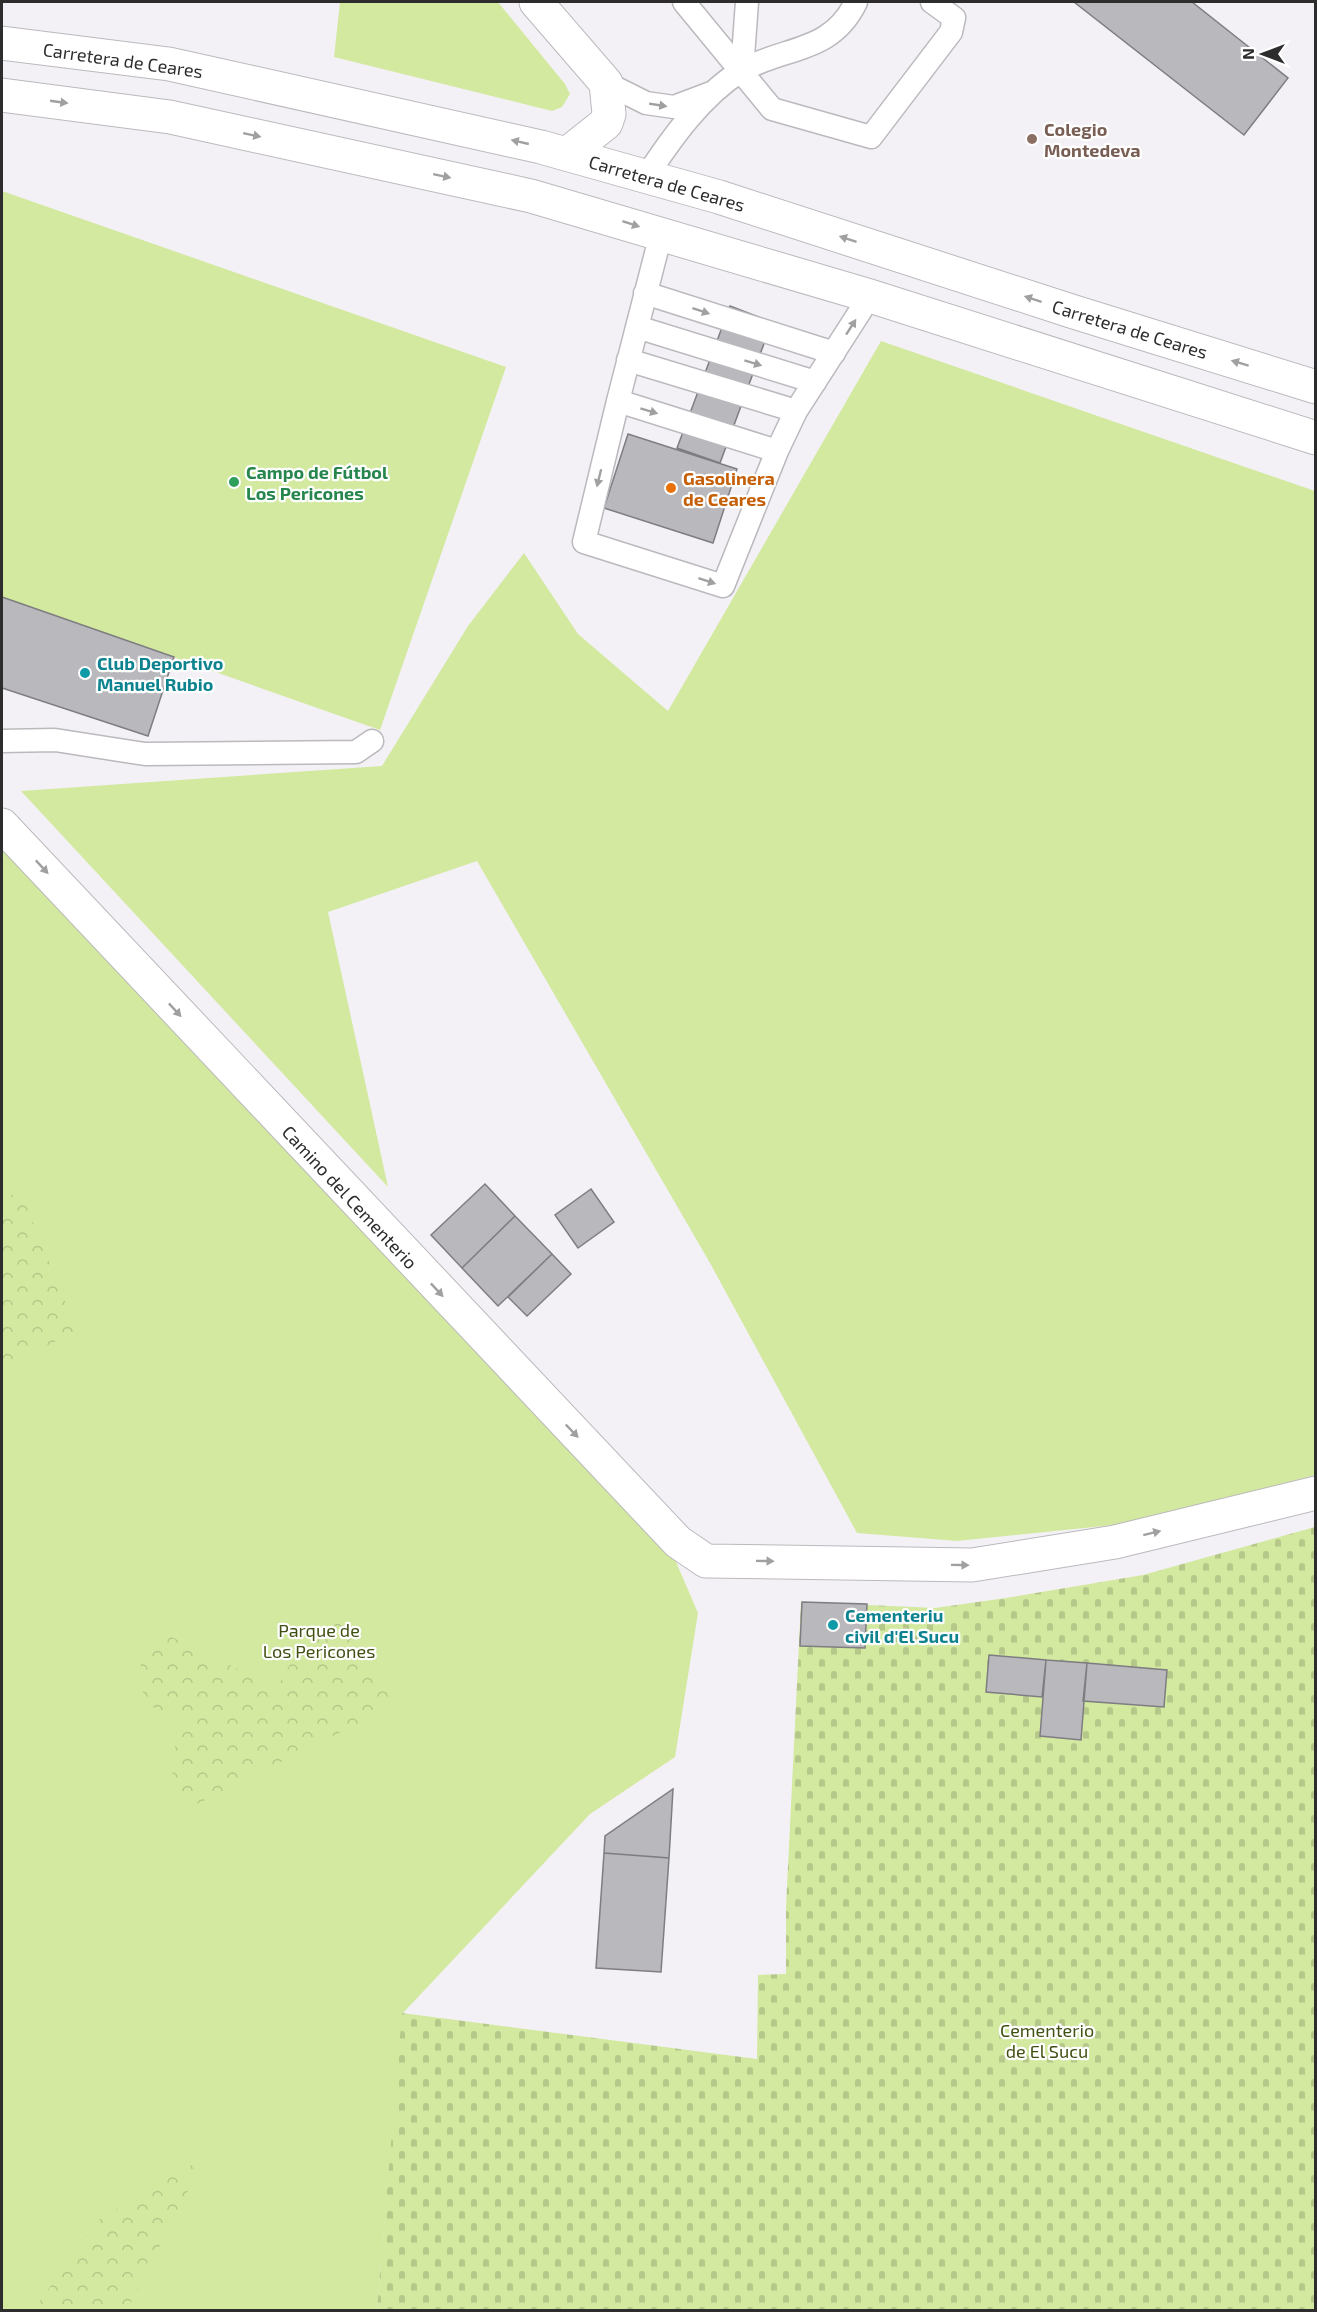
<svg xmlns="http://www.w3.org/2000/svg" width="1317" height="2312" font-family="'Exo 2',sans-serif">
<style>
.green{fill:#d2e99f}
.forest{fill:url(#forest-crowns)}
.cemetery{fill:url(#cemetery-stones)}
.building{fill:#b9b8bc;stroke:#7e7d81;stroke-width:1.5}
.lines{fill:none;stroke-linecap:round;stroke-linejoin:round}
.lane-casing{stroke:#bbb9bd;stroke-width:25}
.street-casing{stroke:#bbb9bd;stroke-width:35}
.secondary-casing{stroke:#bbb9bd;stroke-width:35}
.lane{stroke:#fff;stroke-width:22}
.street{stroke:#fff;stroke-width:33}
.secondary{stroke:#fff;stroke-width:33}
.oneway{fill:#a0a0a1}
.education-dot{fill:#8d6e63;stroke:#fff;stroke-width:2}
.leisure-dot{fill:#2e9e5b;stroke:#fff;stroke-width:2}
.food-dot{fill:#e8710a;stroke:#fff;stroke-width:2}
.culture-dot{fill:#0f9aa8;stroke:#fff;stroke-width:2}
.labels{text-anchor:middle;dominant-baseline:central;stroke-width:4.5;stroke-linejoin:round;paint-order:stroke}
.street-label{font-size:18px;fill:#2d2d2e;stroke:#fff}
.education-label{font-size:18px;font-weight:bold;fill:#785e54;stroke:#fff;text-anchor:start}
.leisure-label{font-size:18px;font-weight:bold;fill:#27864d;stroke:#fff;text-anchor:start}
.food-label{font-size:18px;font-weight:bold;fill:#c56008;stroke:#fff;text-anchor:start}
.culture-label{font-size:18px;font-weight:bold;fill:#0d838f;stroke:#fff;text-anchor:start}
.park-label{font-size:18px;fill:#405013;stroke:#fff}
</style>
<defs>
<pattern id="forest-crowns" width="20" height="18" patternUnits="userSpaceOnUse" patternTransform="scale(1.5)"><rect width="20" height="18" fill="#d2e99f"/><path d="M2 6a3 3 0 1 1 6 0M12 15a3 3 0 1 1 6 0" fill="none" stroke="#b5c889"/></pattern>
<pattern id="cemetery-stones" width="16" height="16" patternUnits="userSpaceOnUse" patternTransform="scale(1.5)"><rect width="16" height="16" fill="#d2e99f"/><path d="M2 7V4a2 2 0 0 1 4 0v3zM10 15v-3a2 2 0 0 1 4 0v3z" fill="#b5c889"/></pattern>
</defs>
<rect width="100%" height="100%" fill="#f4f1f6"/>
<path class="green" d="M 340,2 L 498,2 L 565,84 L 570,94 L 562,107 L 552,111 L 334,57 Z
M 2,191 L 506,367 L 380,730 L 2,597 Z
M 881,341 L 1315,491 L 1315,1475 L 1143,1522 L 957,1541 L 857,1533 L 710,1263 L 477,861 L 328,912 L 388,1187 L 21,791 L 382,766 L 468,626 L 524,553 L 578,634 L 668,711 Z
M 2,844 L 673,1555 L 698,1613 L 675,1757 L 590,1814 L 403,2013 L 377,2310 L 2,2310 Z"/>
<path class="forest" d="M 19,1188 L 77,1330 L 29,1355 L 2,1374 L 2,1204 Z
M 336,1613 L 395,1705 L 189,1808 L 172,1778 L 178,1719 L 144,1703 L 140,1656 L 157,1630 L 277,1688 L 295,1655 Z
M 205,2157 L 127,2310 L 38,2310 L 36,2306 L 100,2219 Z"/>
<path class="cemetery" d="M 1315,1527 L 1315,2310 L 377,2310 L 402,2013 L 757,2059 L 758,1975 L 786,1974 L 786,1907 L 801,1602 L 935,1608 L 1006,1598 L 1143,1575 Z"/>
<path class="building" d="M 1074,2 L 1192,2 L 1288,78 L 1244,135 Z
M 730,306 L 772,322 L 720,463 L 677,448 Z
M 628,434 L 737,469 L 713,543 L 604,508 Z
M 2,597 L 174,657 L 148,736 L 2,688 Z
M 485,1184 L 515,1216 L 462,1268 L 431,1235 Z
M 591,1189 L 614,1222 L 578,1248 L 555,1215 Z
M 515,1216 L 552,1254 L 498,1306 L 462,1268 Z
M 552,1254 L 571,1274 L 527,1316 L 508,1297 Z
M 802,1602 L 867,1604 L 865,1648 L 800,1646 Z
M 989,1655 L 1046,1660 L 1042,1697 L 986,1692 Z
M 1046,1660 L 1087,1663 L 1081,1740 L 1040,1736 Z
M 1087,1663 L 1167,1670 L 1164,1707 L 1083,1701 Z
M 673,1789 L 669,1858 L 604,1853 L 605,1836 Z
M 604,1853 L 669,1858 L 661,1972 L 596,1968 Z"/>
<g class="lines">
<defs>
<path id="lane" d="M 684,2 L 772,109 L 871,137 L 951,32 L 954,18 L 932,2
M 742,70 L 747,2
M 606,83 L 646,103 L 674,107 L 711,93
M 646,177 C 671,139 702,95 741,71 C 784,46 831,54 856,2
M 661,234 L 618,401 L 777,451 L 796,411 L 870,296
M 645,293 L 834,353
M 637,327 L 815,382
M 628,360 L 796,411
M 618,401 L 584,542 L 723,586 L 777,451
M 2,741 L 55,740 L 145,754 L 356,752 L 372,741"/>
<path id="street" d="M 536,2 L 606,83 L 609,114 L 606,123 L 567,154
M 2,825 L 678,1542 L 706,1561 L 972,1565 L 1115,1542 L 1316,1493"/>
<path id="secondary" d="M 2,43 L 169,64 L 541,147 L 719,197 L 1071,311 L 1316,387
M 2,95 L 170,117 L 531,196 L 870,296 L 1316,438"/>
</defs>
<use href="#lane" class="lane-casing"/>
<use href="#street" class="street-casing"/>
<use href="#secondary" class="secondary-casing"/>
<use href="#lane" class="lane"/>
<use href="#street" class="street"/>
<use href="#secondary" class="secondary"/>
</g>
<defs><path id="oneway-solid" d="M-6-.8H1V-3.2L6.5 0L1 3.2V.8H-6Z" transform="scale(1.5)"/></defs>
<g class="oneway">
<use href="#oneway-solid" transform="translate(59 102) rotate(8)"/>
<use href="#oneway-solid" transform="translate(658 105) rotate(9)"/>
<use href="#oneway-solid" transform="translate(252 135) rotate(12)"/>
<use href="#oneway-solid" transform="translate(520 142) rotate(-167)"/>
<use href="#oneway-solid" transform="translate(442 176) rotate(12)"/>
<use href="#oneway-solid" transform="translate(631 224) rotate(18)"/>
<use href="#oneway-solid" transform="translate(848 239) rotate(-162)"/>
<use href="#oneway-solid" transform="translate(1033 299) rotate(-162)"/>
<use href="#oneway-solid" transform="translate(701 311) rotate(18)"/>
<use href="#oneway-solid" transform="translate(851 327) rotate(-57)"/>
<use href="#oneway-solid" transform="translate(753 363) rotate(17)"/>
<use href="#oneway-solid" transform="translate(1240 363) rotate(-163)"/>
<use href="#oneway-solid" transform="translate(649 411) rotate(17)"/>
<use href="#oneway-solid" transform="translate(599 478) rotate(104)"/>
<use href="#oneway-solid" transform="translate(707 581) rotate(18)"/>
<use href="#oneway-solid" transform="translate(42 867) rotate(47)"/>
<use href="#oneway-solid" transform="translate(175 1010) rotate(47)"/>
<use href="#oneway-solid" transform="translate(437 1290) rotate(47)"/>
<use href="#oneway-solid" transform="translate(572 1431) rotate(46)"/>
<use href="#oneway-solid" transform="translate(1152 1533) rotate(-14)"/>
<use href="#oneway-solid" transform="translate(765 1561) rotate(1)"/>
<use href="#oneway-solid" transform="translate(960 1565) rotate(1)"/>
</g>
<circle class="education-dot" cx="1032" cy="139" r="6"/>
<circle class="leisure-dot" cx="234" cy="482" r="6"/>
<circle class="food-dot" cx="671" cy="488" r="6"/>
<g class="culture-dot">
<circle cx="85" cy="673" r="6"/>
<circle cx="833" cy="1625" r="6"/>
</g>
<g class="labels">
<g class="street-label">
<text transform="translate(123 60) rotate(8)">Carretera de Ceares</text>
<text transform="translate(667 183) rotate(16)">Carretera de Ceares</text>
<text transform="translate(1130 329) rotate(17)">Carretera de Ceares</text>
<text transform="translate(350 1197) rotate(47)">Camino del Cementerio</text>
</g>
<g class="education-label">
<text x="1044" y="129">Colegio<tspan x="1044" dy="21">Montedeva</tspan></text>
</g>
<g class="leisure-label">
<text x="246" y="472">Campo de Fútbol<tspan x="246" dy="21">Los Pericones</tspan></text>
</g>
<g class="food-label">
<text x="683" y="478">Gasolinera<tspan x="683" dy="21">de Ceares</tspan></text>
</g>
<g class="culture-label">
<text x="97" y="663">Club Deportivo<tspan x="97" dy="21">Manuel Rubio</tspan></text>
<text x="845" y="1615">Cementeriu<tspan x="845" dy="21">civil d'El Sucu</tspan></text>
</g>
<g class="park-label">
<text x="319" y="1630">Parque de<tspan x="319" dy="21">Los Pericones</tspan></text>
<text x="1047" y="2030">Cementerio<tspan x="1047" dy="21">de El Sucu</tspan></text>
</g>
</g>
<rect width="1317" height="2312" fill="none" stroke="#2d2d2e" stroke-width="6"/>
<g transform="translate(1263 54) rotate(270)" stroke="#ffffff" stroke-width="4.5" paint-order="stroke">
<path d="M0-4.5L10 22L0 15L-10 22Z" fill="#2d2d2e"/>
<text y="-9" font-size="16" font-weight="bold" text-anchor="middle" fill="#2d2d2e">N</text>
</g>
</svg>
